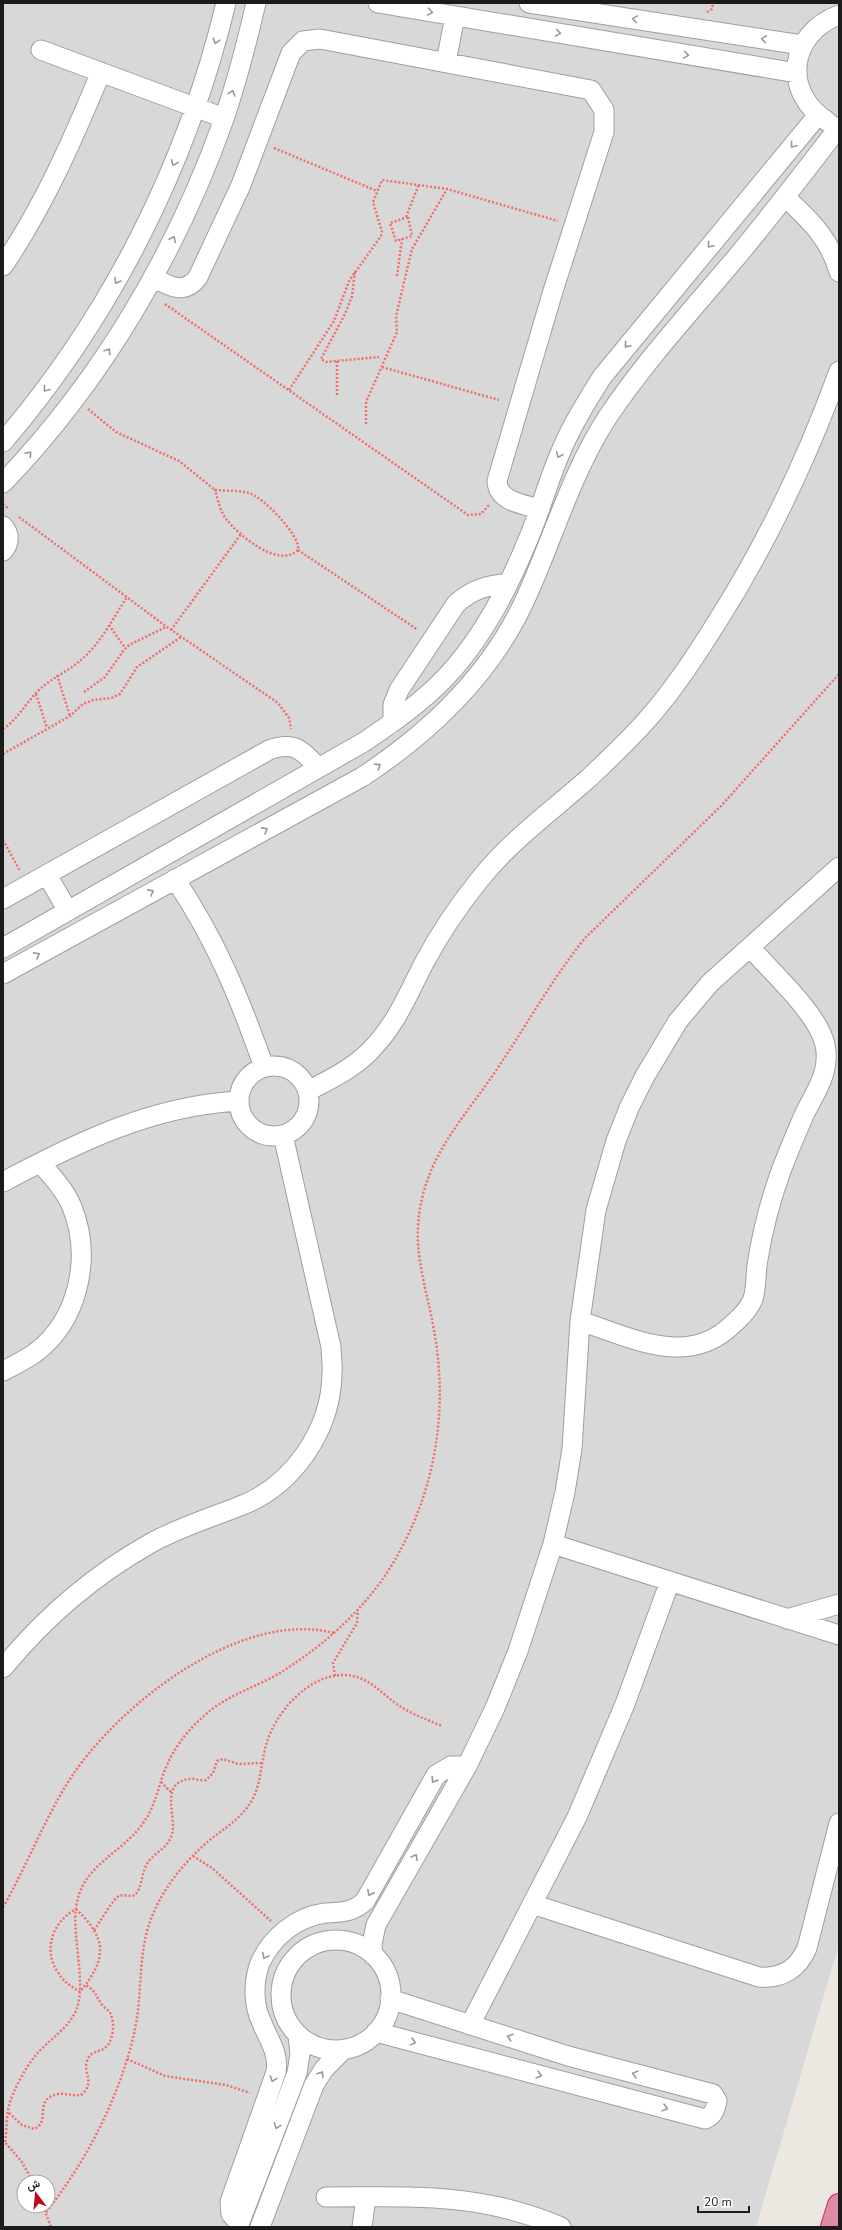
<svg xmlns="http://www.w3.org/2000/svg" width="842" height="2230" font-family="'Nunito Sans',Vazirmatn,sans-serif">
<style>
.residential{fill:#d9d8d8;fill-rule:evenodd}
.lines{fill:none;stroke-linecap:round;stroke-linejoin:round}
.street-casing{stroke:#9f9f9f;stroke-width:21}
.highway-casing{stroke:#cb2d71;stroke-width:24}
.path{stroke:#f16e6c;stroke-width:2.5;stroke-dasharray:2 2;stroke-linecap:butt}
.street{stroke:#fff;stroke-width:19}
.highway{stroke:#e08ba3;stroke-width:22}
.oneway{stroke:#989898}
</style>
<rect width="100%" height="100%" fill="#ece7e1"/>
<path class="residential" d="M 3,3 L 839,3 L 839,1944 L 756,2227 L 3,2227 ZM 24,2182 L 48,2182 L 48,2206 L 24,2206 Z"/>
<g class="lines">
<defs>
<path id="street" d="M 378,3 L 797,73
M 529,3 L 802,45
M 41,50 L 224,118
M 446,62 L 455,16
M 828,122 C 782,93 788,34 839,15
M 785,197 C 809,219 830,239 839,272
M 3,266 C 44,206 73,139 101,72
M 153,277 C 170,287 185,295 198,277 L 241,185 L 291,53 L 303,41 L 320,39 L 591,90 L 604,110 L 604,132 L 553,291 L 497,481 C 498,502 523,504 540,509
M 3,442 C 111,316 187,165 226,3
M 3,483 C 102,380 176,254 224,119 C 237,81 247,42 256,3
M 3,526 C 10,534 10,543 3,551
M 393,722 L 393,705 L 399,690 L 456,604 C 471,590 487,584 508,584
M 47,875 L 68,911
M 175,879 C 217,942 239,997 264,1067
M 3,899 L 269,750 C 294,741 303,750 318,768
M 3,948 L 364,742 C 392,723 421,703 445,678 C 481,640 507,591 527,542 C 540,512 548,481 561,451 C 572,425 587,401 602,377 L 818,115
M 3,974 L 362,777 C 429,733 490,675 524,602 C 553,540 571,472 609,415 C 646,360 692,310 735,259 C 771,216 805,171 839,127
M239 1101a35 35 0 1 1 70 0a35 35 0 1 1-70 0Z
M 308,1091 C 329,1080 352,1069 369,1052 C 396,1025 407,996 424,963 C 440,933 459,905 480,879 C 512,839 552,811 590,777 C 609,759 628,741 645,722 C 673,691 695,657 717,622 C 767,543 807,459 839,371
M 3,1182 C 78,1142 152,1106 238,1101
M 580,1321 C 630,1337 688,1369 733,1324 C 741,1317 752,1306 754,1295 C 756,1285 756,1275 757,1265 C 762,1233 770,1201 781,1171 C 788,1152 796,1134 804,1115 C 815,1092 831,1072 825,1045 C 819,1014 771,972 750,947
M 3,1371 C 13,1366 25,1360 35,1353 C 79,1320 92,1257 72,1207 C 65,1190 52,1176 40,1163
M 553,1544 L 839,1635
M 787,1619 L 839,1604
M 3,1668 C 44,1618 94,1575 151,1543 C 180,1527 210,1518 240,1506 C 293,1486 331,1430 332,1374 C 333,1365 331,1356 331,1347 L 283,1135
M 532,1904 L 759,1977 C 782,1979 798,1969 807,1948 L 839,1823
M281 1995a55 55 0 1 1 110 0a55 55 0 1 1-110 0Z
M 373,1955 L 372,1944 L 376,1925 L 467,1766 L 495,1708 L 518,1651 L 553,1544 L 565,1492 L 572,1449 L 580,1321 L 596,1210 L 616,1141 L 629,1108 L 645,1076 L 678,1021 L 710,983 L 839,867
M 470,2025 L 577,1817 L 625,1704 L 670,1581
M 376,2032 L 705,2119 C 714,2115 715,2110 717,2101 L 713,2094 L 568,2056 L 390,1999
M 326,2197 C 413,2197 479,2192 561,2227
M 239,2223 L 231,2214 L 230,2202 L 276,2072 C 279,2052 269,2041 262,2023 C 253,2005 253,1982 260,1963 C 272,1937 296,1917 325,1913 C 341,1912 352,1913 365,1901 L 436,1775 L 451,1766 L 467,1766
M 238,2227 L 297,2073 L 300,2054 L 298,2035
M 260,2227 L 314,2085 L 324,2069 L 344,2049
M 362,2227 L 366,2197"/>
<path id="highway" d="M 832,2227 L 839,2205"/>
</defs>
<use href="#street" class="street-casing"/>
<use href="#highway" class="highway-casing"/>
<path class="path" d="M 707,12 L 712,9 L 713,3
M 274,148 L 377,191
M 406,217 L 419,184
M 408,217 L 412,236 L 396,241 L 390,223 Z
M 355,272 L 352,296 L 345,314 L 321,359 L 326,362 L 379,357
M 397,276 L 402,239
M 165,304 L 468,515 L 481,514 L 489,505
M 337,361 L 337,397
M 382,367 L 499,400
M 289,390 L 334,321 L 349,281 L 381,236 L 382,232 L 373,202 L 382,180 L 447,189 L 558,221
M 88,409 L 116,432 L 179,461 L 215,490
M 366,424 L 366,402 L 397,332 L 396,316 L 412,249 L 447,189
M 215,490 C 226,491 239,490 249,493 C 263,497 301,536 298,550 C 278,569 239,535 227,520 C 220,512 218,500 215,490 Z
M 3,504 L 9,509
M 19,517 L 167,627 L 278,703 L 289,718 L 291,729
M 298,550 L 418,630
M 109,625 L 125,648
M 171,630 L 241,534
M 57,675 L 70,716
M 84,692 L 105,677 L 123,651 L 129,645 L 166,627
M 36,694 L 47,728
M 3,729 C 18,719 25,704 38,691 C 51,678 69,671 82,659 C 101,643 113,618 127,597
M 3,754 L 70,716 L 83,704 L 93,700 L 111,698 L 120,694 L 137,667 L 181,637
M 3,840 L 20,871
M 335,1676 L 333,1663 L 357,1623 L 358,1610
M 161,1782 L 172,1793
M 193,1856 L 212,1868 L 271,1921
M 3,1907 C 28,1864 45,1817 72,1776 C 121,1703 241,1609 334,1633
M 76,1909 C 108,1940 107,1958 80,1992 C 72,1987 64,1982 59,1974 C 42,1951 52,1922 76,1909 Z
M 94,1930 C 99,1924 114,1897 119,1896 C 124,1894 130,1897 135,1895 C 143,1886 141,1874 147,1864 C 154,1852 168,1849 172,1834 C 177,1816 159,1785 188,1779 C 194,1778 200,1781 206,1780 L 213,1773 L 217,1761 L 223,1759 L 238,1764 L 261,1763
M 127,2059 L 165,2076 L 226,2085 L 250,2093
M 9,2113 L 22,2125 L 34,2129 C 52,2122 32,2099 58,2094 C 66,2093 73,2096 81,2095 C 96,2082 83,2075 87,2061 C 91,2050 99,2053 106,2047 C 113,2041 115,2024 111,2015 C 110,2011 106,2009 103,2006 C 95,1996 98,1993 86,1985
M 3,2140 L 22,2162 L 33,2182
M 5,2142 C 7,2130 6,2118 9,2106 C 12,2092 26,2067 35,2056 C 48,2040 70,2028 77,2008 C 86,1982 72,1936 76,1908 C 81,1866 119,1855 141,1826 C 152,1812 156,1797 161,1781 C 169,1755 184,1733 204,1716 C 225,1696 254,1688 278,1674 C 329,1643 375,1600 402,1547 C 438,1479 448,1401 433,1325 C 427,1292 416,1260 418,1226 C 423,1155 465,1119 501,1063 C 529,1021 553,978 585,938 L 722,805 L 839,674
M 43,2206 L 51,2227
M 46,2212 C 87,2161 121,2094 135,2029 C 143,1991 137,1951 153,1914 C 165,1885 187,1859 211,1839 C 226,1827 242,1818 252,1800 C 261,1784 261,1763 266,1745 C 275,1713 307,1676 342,1675 C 368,1674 382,1695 401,1707 C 414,1715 428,1720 442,1726"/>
<use href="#street" class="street"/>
<use href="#highway" class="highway"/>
</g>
<defs><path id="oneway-chevron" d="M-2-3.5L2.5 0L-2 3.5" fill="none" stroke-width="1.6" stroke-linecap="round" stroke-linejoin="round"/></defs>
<g class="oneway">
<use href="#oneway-chevron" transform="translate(430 12) rotate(10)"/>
<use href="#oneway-chevron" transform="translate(635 19) rotate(-171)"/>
<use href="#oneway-chevron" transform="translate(558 33) rotate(9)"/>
<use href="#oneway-chevron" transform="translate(764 39) rotate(-171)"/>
<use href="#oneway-chevron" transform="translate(216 41) rotate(106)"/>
<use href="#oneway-chevron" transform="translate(686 55) rotate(9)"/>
<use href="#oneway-chevron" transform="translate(232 93) rotate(-73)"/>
<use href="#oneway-chevron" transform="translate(793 145) rotate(130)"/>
<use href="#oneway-chevron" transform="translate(174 163) rotate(112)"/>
<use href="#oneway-chevron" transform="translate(173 239) rotate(-64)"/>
<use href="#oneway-chevron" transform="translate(710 245) rotate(130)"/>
<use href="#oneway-chevron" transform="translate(117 281) rotate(120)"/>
<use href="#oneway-chevron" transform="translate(627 345) rotate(131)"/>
<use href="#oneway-chevron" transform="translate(108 351) rotate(-57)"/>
<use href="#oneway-chevron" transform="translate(46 389) rotate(128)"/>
<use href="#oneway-chevron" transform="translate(29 454) rotate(-49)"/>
<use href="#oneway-chevron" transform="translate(559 455) rotate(112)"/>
<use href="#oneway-chevron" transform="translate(378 766) rotate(-33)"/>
<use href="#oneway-chevron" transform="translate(265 830) rotate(-29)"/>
<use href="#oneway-chevron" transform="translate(151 892) rotate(-29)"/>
<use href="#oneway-chevron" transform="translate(37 955) rotate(-29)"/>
<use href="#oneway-chevron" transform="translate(434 1780) rotate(122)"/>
<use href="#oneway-chevron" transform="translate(415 1857) rotate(-60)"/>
<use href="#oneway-chevron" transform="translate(370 1893) rotate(119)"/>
<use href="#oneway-chevron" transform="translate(265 1956) rotate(118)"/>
<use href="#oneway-chevron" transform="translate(510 2037) rotate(-162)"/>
<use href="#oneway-chevron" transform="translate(413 2042) rotate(15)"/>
<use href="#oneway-chevron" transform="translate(321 2074) rotate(-58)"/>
<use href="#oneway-chevron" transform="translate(635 2074) rotate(-165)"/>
<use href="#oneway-chevron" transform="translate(539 2075) rotate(15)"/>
<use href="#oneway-chevron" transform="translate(273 2079) rotate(110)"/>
<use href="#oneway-chevron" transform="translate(665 2108) rotate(15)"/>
<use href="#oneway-chevron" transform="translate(277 2126) rotate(110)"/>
</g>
<rect width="842" height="2230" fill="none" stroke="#1b1b1b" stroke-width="8"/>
<g transform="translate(36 2194) rotate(344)"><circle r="19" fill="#ffffff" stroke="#a4a4a4"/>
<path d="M0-3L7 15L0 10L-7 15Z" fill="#bb0b1a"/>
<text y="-6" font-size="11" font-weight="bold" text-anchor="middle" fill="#1b1b1b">ش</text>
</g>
<path d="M698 2206v6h51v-6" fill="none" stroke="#1b1b1b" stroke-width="2"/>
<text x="704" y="2206" font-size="12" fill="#1b1b1b" stroke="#ffffff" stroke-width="3" paint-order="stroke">20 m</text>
</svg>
